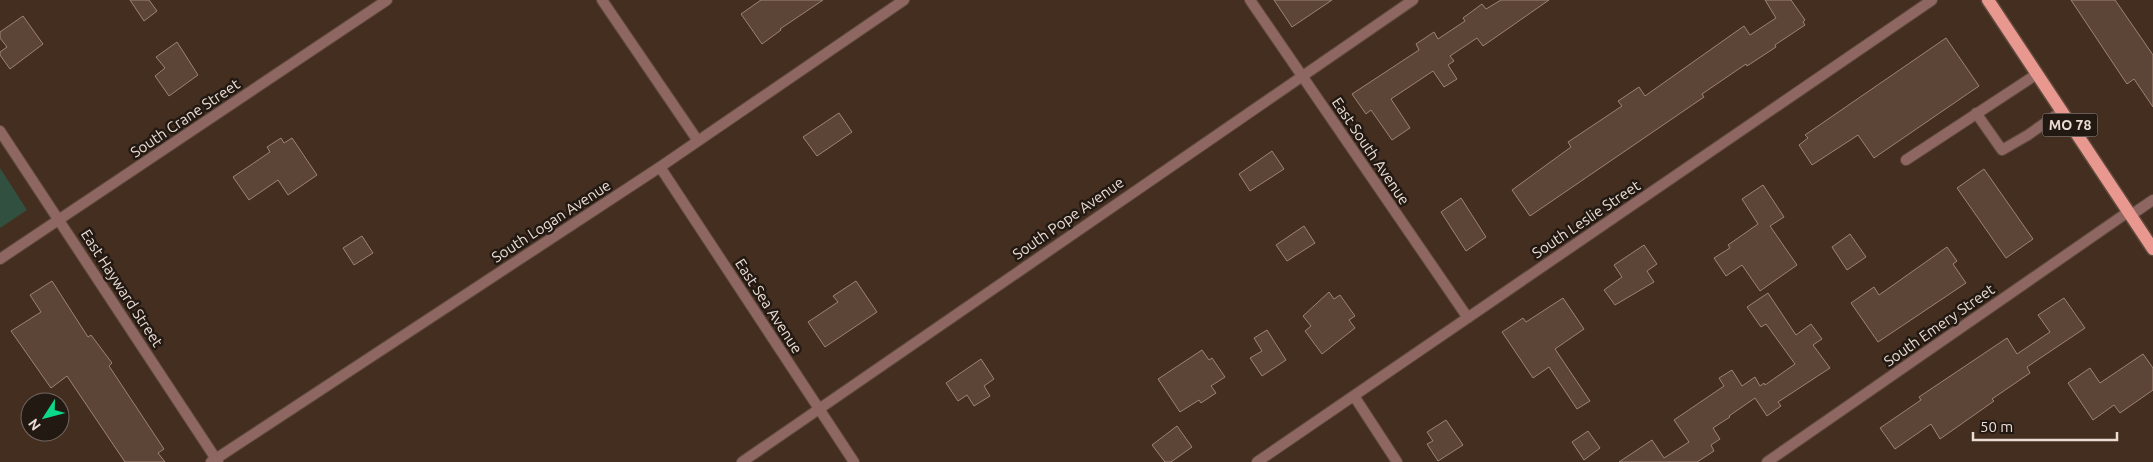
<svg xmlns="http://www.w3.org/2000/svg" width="2153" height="462" font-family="Ubuntu,sans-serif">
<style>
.green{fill:#31503f}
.building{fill:#5c4536;stroke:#9d8373}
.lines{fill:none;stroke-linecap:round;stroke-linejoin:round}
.service-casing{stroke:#5f4a3d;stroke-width:12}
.minor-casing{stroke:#5f4a3d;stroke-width:12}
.primary-casing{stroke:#5f4a3d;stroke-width:15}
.service{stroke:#8f6762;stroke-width:10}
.minor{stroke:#8f6762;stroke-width:10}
.primary{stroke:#e9988f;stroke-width:12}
.labels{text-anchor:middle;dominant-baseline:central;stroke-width:5;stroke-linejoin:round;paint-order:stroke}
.shield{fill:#231913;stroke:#afa29a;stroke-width:1}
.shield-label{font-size:14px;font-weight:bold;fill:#ebddd4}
.street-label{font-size:15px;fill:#ebddd4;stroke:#231913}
</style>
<rect width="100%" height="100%" fill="#442e20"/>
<path class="green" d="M 0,168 L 27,210 L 0,228 Z"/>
<path class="building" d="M 130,0 L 149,0 L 157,11 L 144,21 Z
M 761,0 L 823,0 L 780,29 L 781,30 L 762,44 L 741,14 Z
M 1274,0 L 1332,0 L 1292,27 Z
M 1501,0 L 1549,0 L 1483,46 L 1477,38 L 1450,56 L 1454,61 L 1448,65 L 1457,79 L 1444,87 L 1433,71 L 1391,99 L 1410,128 L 1392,140 L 1371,110 L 1366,114 L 1352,94 L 1419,50 L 1416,44 L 1434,32 L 1438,39 L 1465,21 L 1463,18 L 1482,4 L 1486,9 Z
M 1765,0 L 1791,0 L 1805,20 L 1803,22 L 1805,25 L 1775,45 L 1776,47 L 1747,66 L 1746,64 L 1702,94 L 1704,97 L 1530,216 L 1512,190 L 1571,147 L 1568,142 L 1622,106 L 1618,101 L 1639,87 L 1645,96 L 1744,26 L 1750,35 L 1776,18 Z
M 2071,0 L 2115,0 L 2153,55 L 2153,107 L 2134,79 L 2127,84 Z
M 23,16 L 43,44 L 10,69 L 0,55 L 0,52 L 7,47 L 0,38 L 0,32 Z
M 1946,38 L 1979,86 L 1874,158 L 1858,135 L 1812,165 L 1799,145 L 1808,138 L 1805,135 Z
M 177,42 L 198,75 L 169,96 L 155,76 L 165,68 L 156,57 Z
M 839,113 L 852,132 L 817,156 L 803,137 Z
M 281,138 L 284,143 L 292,138 L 317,175 L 288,195 L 278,180 L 249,200 L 233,177 L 270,152 L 267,147 Z
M 1272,151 L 1284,169 L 1250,191 L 1239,174 Z
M 1984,169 L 2033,239 L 2006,258 L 1957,188 Z
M 1763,185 L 1784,217 L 1770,226 L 1797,265 L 1760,291 L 1742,265 L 1726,276 L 1714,258 L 1730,248 L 1728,245 L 1758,224 L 1742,199 Z
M 1461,198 L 1486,237 L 1466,251 L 1441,212 Z
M 1304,226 L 1315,243 L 1287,261 L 1276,245 Z
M 1850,234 L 1866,257 L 1847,270 L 1832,247 Z
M 362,236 L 373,253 L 354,265 L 343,248 Z
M 1644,245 L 1657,264 L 1647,271 L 1654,282 L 1615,305 L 1604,290 L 1622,277 L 1614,265 Z
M 1947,247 L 1957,261 L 1953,264 L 1966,283 L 1878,342 L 1851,303 L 1874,287 L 1879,295 Z
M 52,281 L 88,337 L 91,335 L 112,363 L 109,366 L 164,449 L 158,453 L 165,462 L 125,462 L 67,376 L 51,388 L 11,331 L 41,312 L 30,295 Z
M 856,281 L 877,312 L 825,347 L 808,322 L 838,302 L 833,296 Z
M 1329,292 L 1334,299 L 1340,295 L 1355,316 L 1349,320 L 1355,328 L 1322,354 L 1305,331 L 1311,326 L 1303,316 Z
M 1768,293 L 1796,335 L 1811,324 L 1822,339 L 1813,345 L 1830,368 L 1778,402 L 1781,406 L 1767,416 L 1755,398 L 1729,416 L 1730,417 L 1713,428 L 1720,439 L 1711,445 L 1714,451 L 1697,462 L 1619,462 L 1652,440 L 1664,458 L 1689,442 L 1674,420 L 1724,386 L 1719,378 L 1732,370 L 1742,386 L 1755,377 L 1760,386 L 1764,383 L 1765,385 L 1795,364 L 1766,324 L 1761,327 L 1747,307 Z
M 1563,298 L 1584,329 L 1555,349 L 1590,401 L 1577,409 L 1549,367 L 1533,378 L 1502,332 L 1523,318 L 1526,322 Z
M 2064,298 L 2085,328 L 2027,367 L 2030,373 L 1992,399 L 1994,401 L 1940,439 L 1931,424 L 1895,449 L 1880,428 L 1921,400 L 1919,397 L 2007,338 L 2017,354 L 2050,332 L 2038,315 Z
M 1267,330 L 1286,360 L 1262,376 L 1250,358 L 1262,351 L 1254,338 Z
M 1202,350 L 1209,360 L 1212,358 L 1225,377 L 1211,386 L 1216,393 L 1201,403 L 1199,400 L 1180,412 L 1158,379 Z
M 2143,354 L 2153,368 L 2153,390 L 2120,413 L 2114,405 L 2093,420 L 2068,383 L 2090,368 L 2100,383 Z
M 981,359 L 994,379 L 984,386 L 990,396 L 974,406 L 967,395 L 958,401 L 946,383 Z
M 1446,420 L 1463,445 L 1438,461 L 1427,444 L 1433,441 L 1427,432 Z
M 1177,426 L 1192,447 L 1171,462 L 1165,462 L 1152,445 Z
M 1588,431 L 1600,448 L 1584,460 L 1572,442 Z"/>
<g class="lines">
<defs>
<path id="service" d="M 1976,113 L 2002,150 L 2028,135 L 2062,111
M 1906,160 L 2037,74"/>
<path id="minor" d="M 602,0 L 698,141
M 1250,0 L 1468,318
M 0,131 L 218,462
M 660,167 L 854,462
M 2131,215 L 2153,200
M 0,259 L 387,0
M 1354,396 L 1397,462
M 211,462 L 660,167 L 904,0
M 742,462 L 1413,0
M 1257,462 L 1932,0
M 1767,462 L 2128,212"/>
<path id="primary" d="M 1988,0 L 2153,249"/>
</defs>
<use href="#service" class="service-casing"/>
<use href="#minor" class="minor-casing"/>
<use href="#primary" class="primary-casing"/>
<use href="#service" class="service"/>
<use href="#minor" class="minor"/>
<use href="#primary" class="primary"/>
</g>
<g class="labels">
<rect class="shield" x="2042.5" y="113.5" width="55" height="23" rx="4"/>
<g class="shield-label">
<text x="2070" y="125">MO 78</text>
</g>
<g class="street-label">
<text transform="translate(185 118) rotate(-34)">South Crane Street</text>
<text transform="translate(1371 151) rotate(56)">East South Avenue</text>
<text transform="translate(1068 218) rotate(-35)">South Pope Avenue</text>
<text transform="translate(1586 219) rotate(-34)">South Leslie Street</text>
<text transform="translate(551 221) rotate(-33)">South Logan Avenue</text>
<text transform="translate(122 288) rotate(57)">East Hayward Street</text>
<text transform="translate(769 306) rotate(57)">East Sea Avenue</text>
<text transform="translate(1939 325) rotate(-35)">South Emery Street</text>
</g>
</g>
<g transform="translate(45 417) rotate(234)"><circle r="24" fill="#231913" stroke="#736760"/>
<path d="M0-4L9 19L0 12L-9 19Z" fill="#0dd98a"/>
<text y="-8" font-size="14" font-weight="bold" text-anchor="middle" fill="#ebddd4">N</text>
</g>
<path d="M1973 432v8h144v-8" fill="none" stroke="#ebddd4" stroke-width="2.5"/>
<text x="1980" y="432" font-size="15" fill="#ebddd4" stroke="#231913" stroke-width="4" paint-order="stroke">50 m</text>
</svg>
